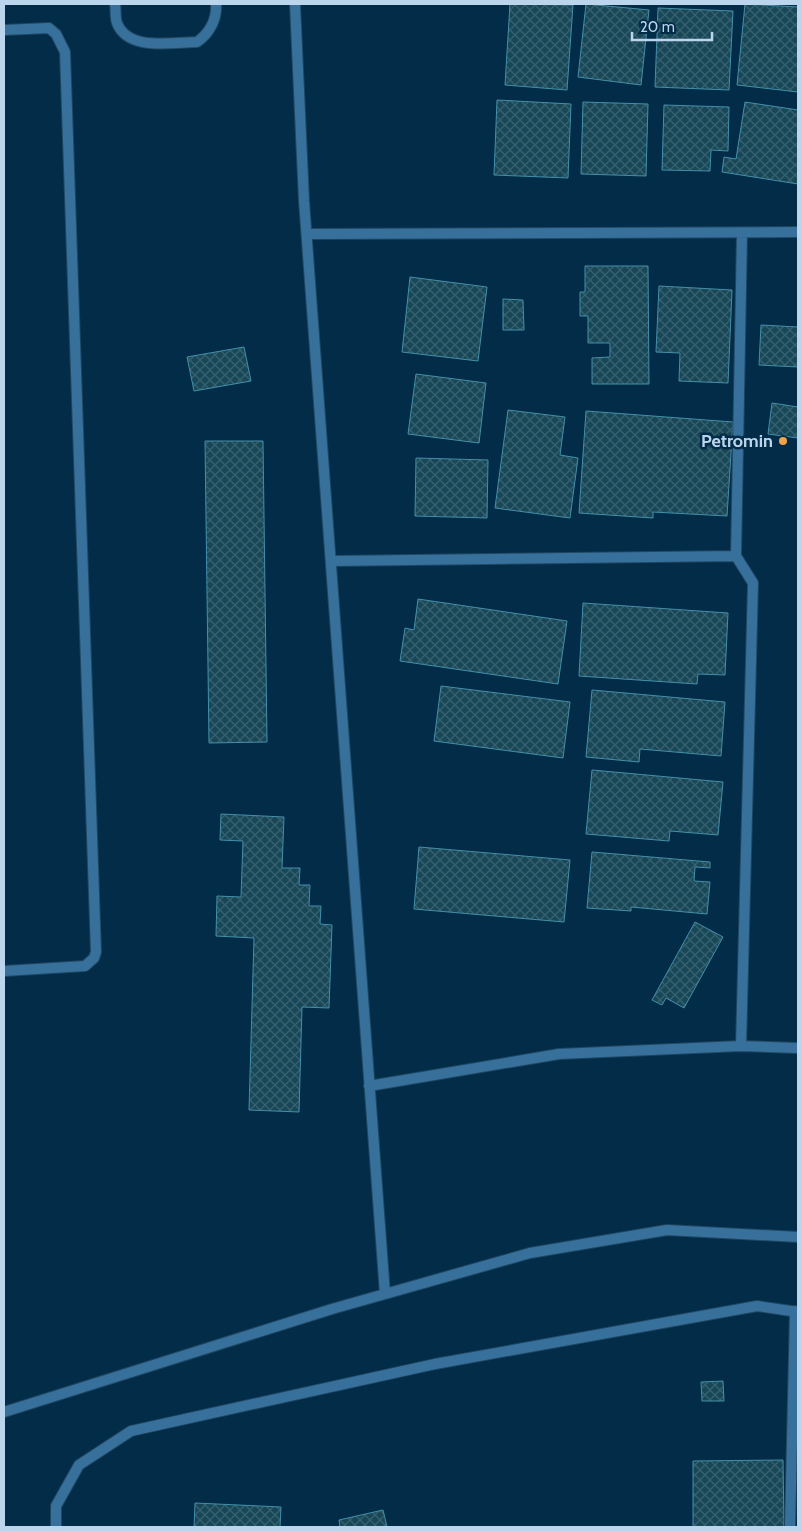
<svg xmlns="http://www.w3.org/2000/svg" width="802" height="1531" font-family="Cabin,sans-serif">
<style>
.building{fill:url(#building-cross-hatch);stroke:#448faa}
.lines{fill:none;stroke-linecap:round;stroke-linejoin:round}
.lane-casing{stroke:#204762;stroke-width:12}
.street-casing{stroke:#204762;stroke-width:12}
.lane{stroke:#38709c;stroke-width:10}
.street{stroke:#38709c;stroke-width:10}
.poi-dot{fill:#f6a247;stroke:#022c48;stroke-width:2}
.labels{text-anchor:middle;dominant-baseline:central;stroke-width:5;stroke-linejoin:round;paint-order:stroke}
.poi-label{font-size:18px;font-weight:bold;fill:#bbd5ec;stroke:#022c48;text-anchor:end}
</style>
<defs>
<pattern id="building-cross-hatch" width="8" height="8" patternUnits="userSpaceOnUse" patternTransform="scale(1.25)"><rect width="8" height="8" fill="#184757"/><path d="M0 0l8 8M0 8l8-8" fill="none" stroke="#38616f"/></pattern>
</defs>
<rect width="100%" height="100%" fill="#022c48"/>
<path class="building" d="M 510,4 L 573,5 L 567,90 L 505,85 Z
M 586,4 L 649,10 L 641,85 L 578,77 Z
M 745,4 L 798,7 L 798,92 L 737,85 Z
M 658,8 L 733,11 L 729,90 L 655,87 Z
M 497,100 L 571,104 L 568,178 L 494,175 Z
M 583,102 L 648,104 L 646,176 L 581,174 Z
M 745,102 L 798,110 L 798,184 L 722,172 L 724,157 L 736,159 Z
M 664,105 L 729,107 L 728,151 L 711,150 L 710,171 L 662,170 Z
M 585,266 L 648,266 L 649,384 L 592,384 L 592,358 L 610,357 L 610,343 L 588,343 L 588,316 L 580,316 L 580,292 L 585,292 Z
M 410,277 L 487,287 L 478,361 L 402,352 Z
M 659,286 L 732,290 L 728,383 L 679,381 L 680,353 L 656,352 Z
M 503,299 L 523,300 L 524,330 L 503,330 Z
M 761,325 L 798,327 L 798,367 L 759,365 Z
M 244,347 L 251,381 L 194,391 L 187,357 Z
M 416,374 L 486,383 L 479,443 L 408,434 Z
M 772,403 L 798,407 L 798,438 L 768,434 Z
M 508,410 L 565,417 L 560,455 L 578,458 L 570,518 L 495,508 Z
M 586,411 L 733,422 L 727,516 L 653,512 L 653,518 L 579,513 Z
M 205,441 L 263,441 L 267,742 L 209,743 Z
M 416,458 L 488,460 L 487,518 L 415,516 Z
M 418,599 L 567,621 L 558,684 L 400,661 L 405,628 L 414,630 Z
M 583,603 L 728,613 L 725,675 L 698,674 L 697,684 L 579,676 Z
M 441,686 L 570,702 L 563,758 L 434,741 Z
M 592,690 L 725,702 L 721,756 L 640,749 L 639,762 L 586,757 Z
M 592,770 L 723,782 L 718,835 L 670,831 L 669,841 L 586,834 Z
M 221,814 L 284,817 L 282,868 L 300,868 L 299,885 L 310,885 L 309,906 L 321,906 L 320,924 L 332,925 L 329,1008 L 302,1007 L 299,1112 L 249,1110 L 254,938 L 216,936 L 217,896 L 241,897 L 243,841 L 220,840 Z
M 419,847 L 570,860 L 564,922 L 414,909 Z
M 592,852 L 710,862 L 710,868 L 695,867 L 694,881 L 710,882 L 707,914 L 631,907 L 631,911 L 587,908 Z
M 695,922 L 723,937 L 684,1008 L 666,998 L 662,1005 L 652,1000 Z
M 723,1381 L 724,1401 L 702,1401 L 701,1382 Z
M 783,1460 L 784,1527 L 693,1527 L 693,1461 Z
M 195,1503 L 281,1507 L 280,1527 L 194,1527 Z
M 383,1510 L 387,1527 L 340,1527 L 339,1520 Z"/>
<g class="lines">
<defs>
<path id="lane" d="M 115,4 C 116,10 115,18 117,23 C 128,52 174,42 197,42 C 210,33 217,19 216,4
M 4,30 L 49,28 L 56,34 L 65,52 L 96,952 L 94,958 L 85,966 L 4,971"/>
<path id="street" d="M 295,4 L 304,201 L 385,1294
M 307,234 L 798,232
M 331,561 L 736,556
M 741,1046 L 753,583 L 736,556 L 742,233
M 369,1086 L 559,1054 L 741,1046 L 798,1048
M 4,1412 L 332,1309 L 530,1253 L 667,1230 L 798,1237
M 56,1527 L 56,1506 L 79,1465 L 131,1431 L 435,1364 L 757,1306 L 798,1312
M 790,1527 L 795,1311"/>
</defs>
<use href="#lane" class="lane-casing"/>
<use href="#street" class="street-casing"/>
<use href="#lane" class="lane"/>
<use href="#street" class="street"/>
</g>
<circle class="poi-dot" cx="783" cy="441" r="5"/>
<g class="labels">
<g class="poi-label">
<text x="773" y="441">Petromin</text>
</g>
</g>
<rect width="802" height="1531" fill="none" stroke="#bbd5ec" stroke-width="10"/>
<path d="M632 32v8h80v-8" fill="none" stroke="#bbd5ec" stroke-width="2.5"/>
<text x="640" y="32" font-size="15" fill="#bbd5ec" stroke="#022c48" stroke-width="4" paint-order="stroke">20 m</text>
</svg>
